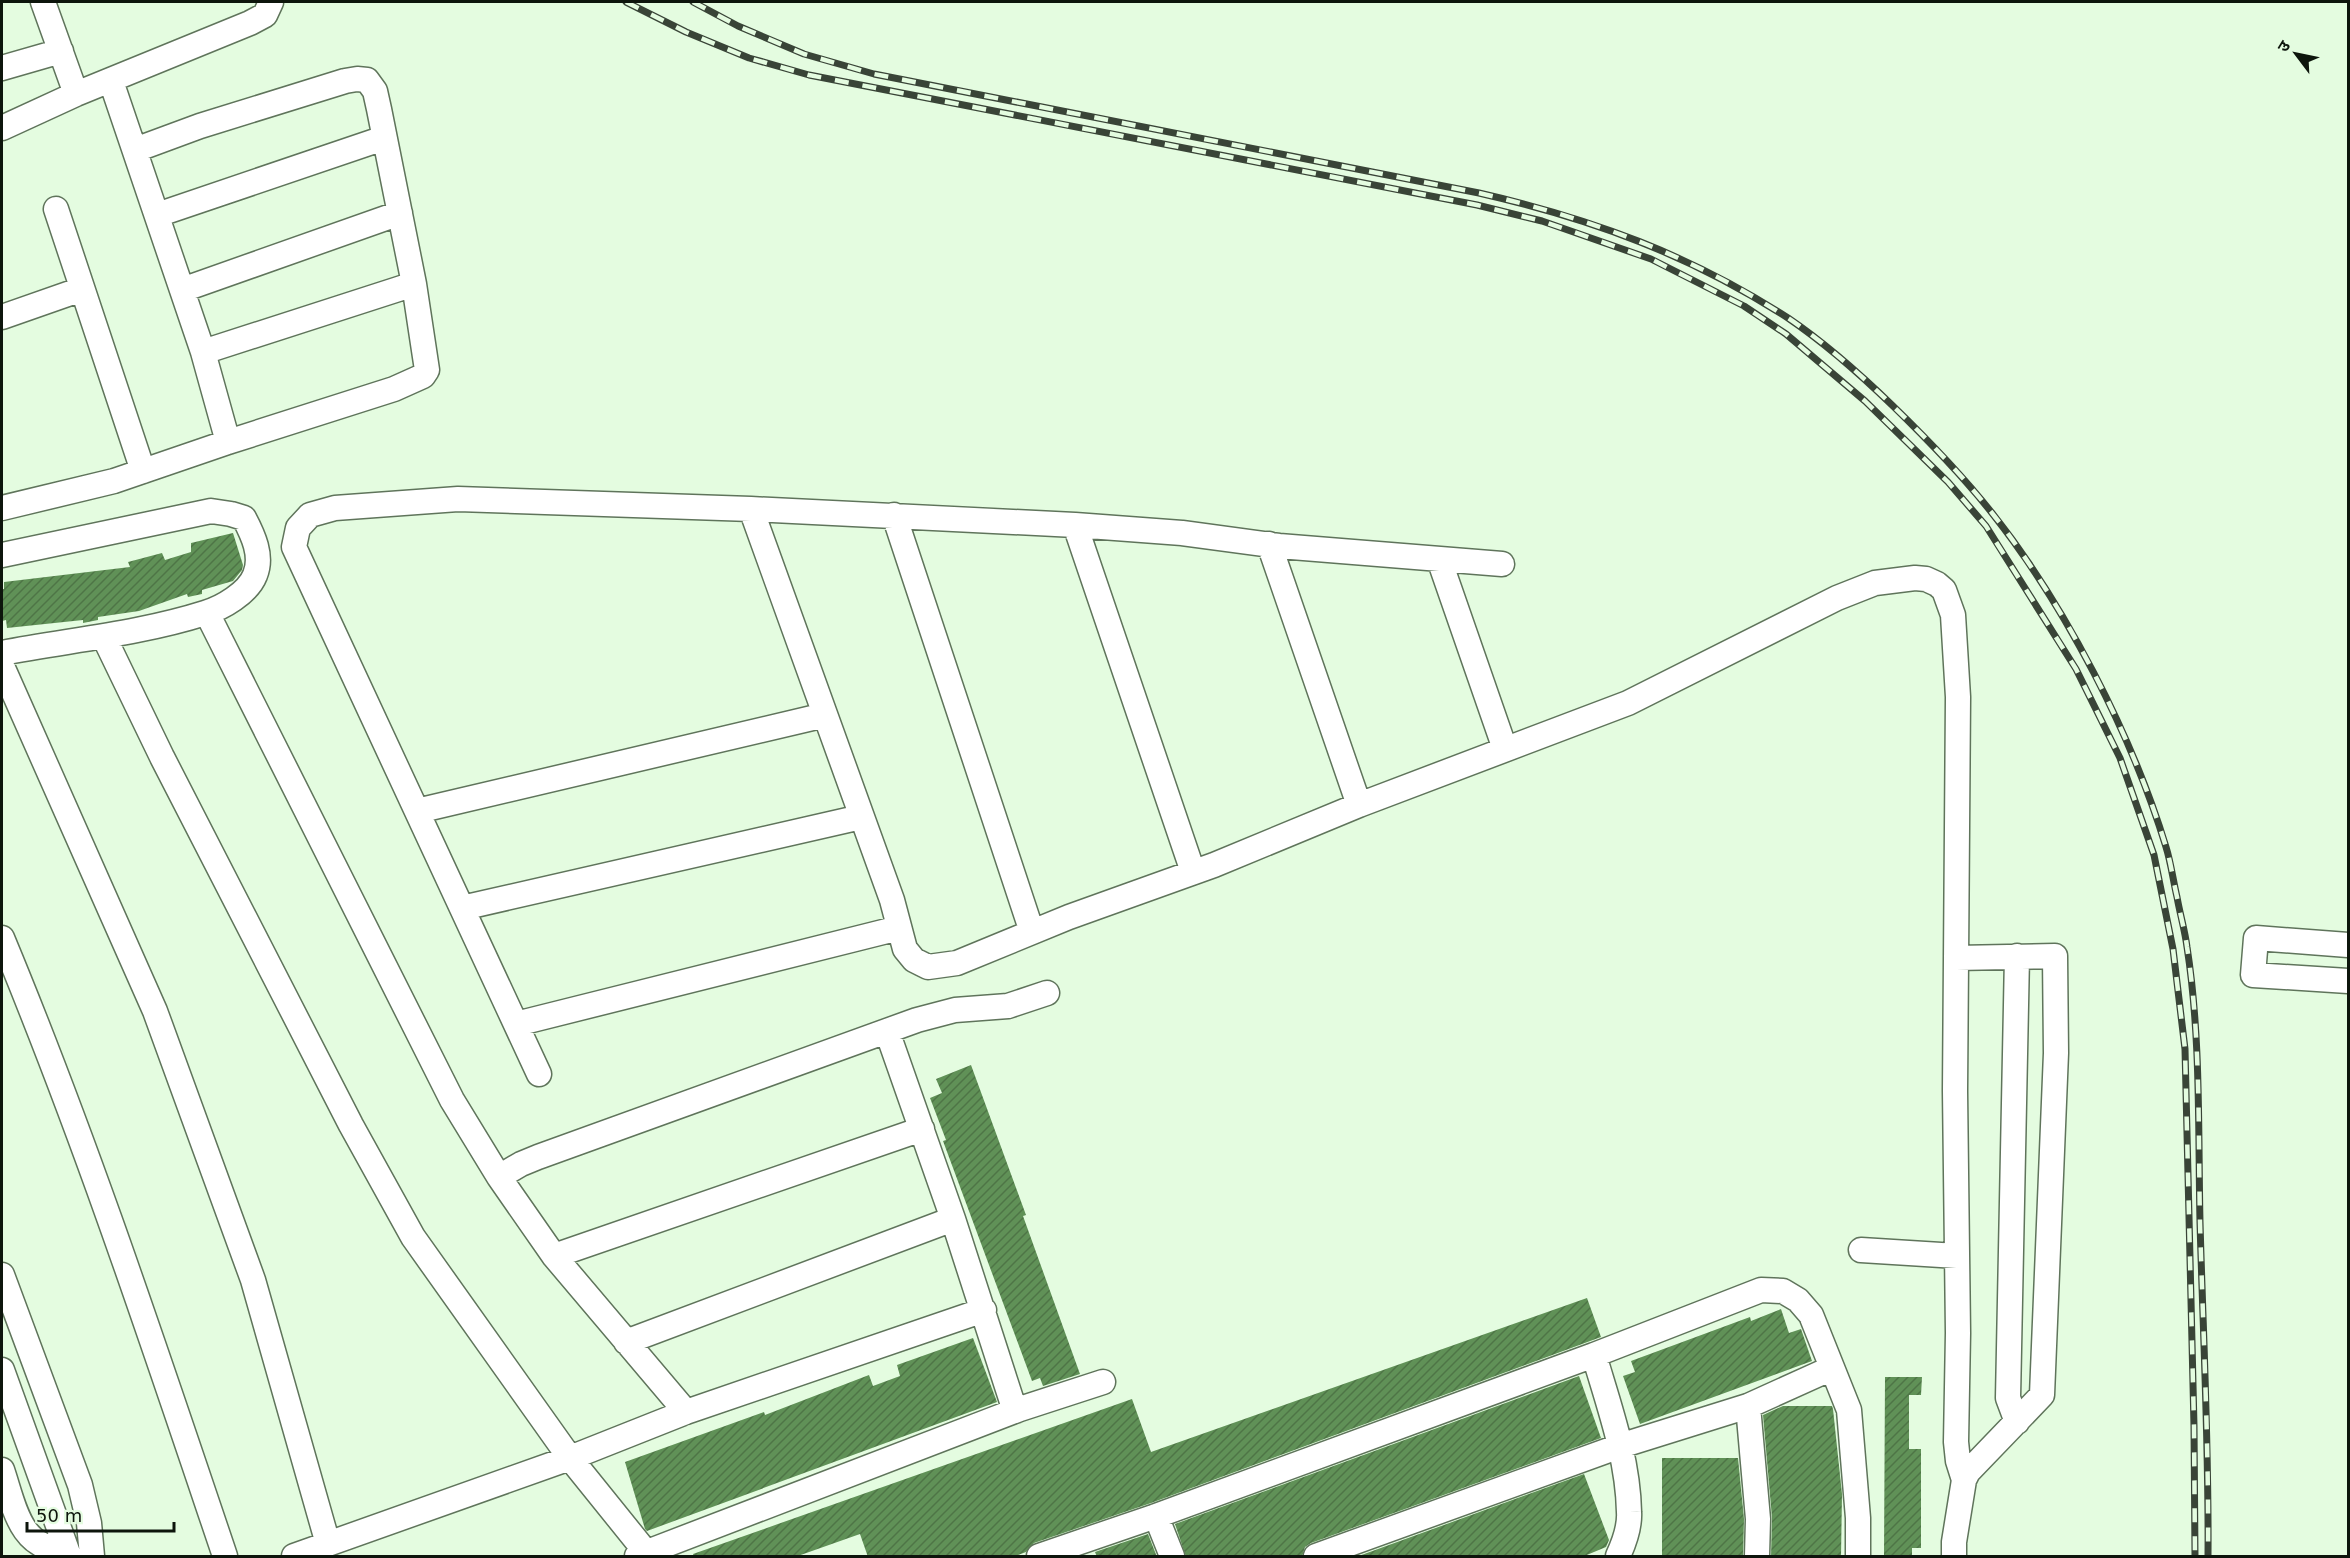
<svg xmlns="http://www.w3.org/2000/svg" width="2350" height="1558" font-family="'DejaVu Sans','Noto Sans Devanagari',sans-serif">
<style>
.building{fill:url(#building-hatch)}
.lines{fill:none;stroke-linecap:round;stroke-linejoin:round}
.minor-casing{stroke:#5f745b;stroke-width:27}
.minor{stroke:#fff;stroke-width:24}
.rail-casing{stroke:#394437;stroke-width:7}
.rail{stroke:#e4fce0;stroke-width:4.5;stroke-dasharray:14;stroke-linecap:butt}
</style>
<defs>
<pattern id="building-hatch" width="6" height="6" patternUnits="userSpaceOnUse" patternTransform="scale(1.5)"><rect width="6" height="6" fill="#609157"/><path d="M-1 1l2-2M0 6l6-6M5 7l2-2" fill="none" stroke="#4e7546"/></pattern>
</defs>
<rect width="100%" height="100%" fill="#e4fce0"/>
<path class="building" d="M 233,533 L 243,565 L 242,570 L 233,581 L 202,590 L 202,594 L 188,597 L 187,594 L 139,611 L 98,617 L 98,620 L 83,623 L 83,620 L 7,628 L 6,620 L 2,621 L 2,589 L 4,589 L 4,582 L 130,567 L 128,562 L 162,553 L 165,560 L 191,552 L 191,543 Z
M 971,1065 L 1026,1215 L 1023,1216 L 1080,1374 L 1043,1386 L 1040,1378 L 1032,1381 L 943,1141 L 946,1140 L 930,1098 L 942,1093 L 936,1079 Z
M 1587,1298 L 1601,1337 L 1151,1503 L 1034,1543 L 1026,1552 L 1013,1557 L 868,1557 L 860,1534 L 795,1557 L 694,1557 L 693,1554 L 1132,1399 L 1151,1452 Z
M 1781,1309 L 1789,1333 L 1801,1329 L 1812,1361 L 1640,1424 L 1623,1376 L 1635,1372 L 1631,1361 L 1750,1317 L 1751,1321 Z
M 973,1338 L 997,1402 L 647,1531 L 645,1529 L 625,1462 L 764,1412 L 765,1415 L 869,1375 L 873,1386 L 900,1376 L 897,1365 Z
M 1579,1376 L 1601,1438 L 1311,1543 L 1305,1547 L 1302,1557 L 1186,1557 L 1175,1524 Z
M 1885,1377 L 1922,1377 L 1921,1395 L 1909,1395 L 1909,1449 L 1921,1449 L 1921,1548 L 1912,1548 L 1912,1557 L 1884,1556 Z
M 1783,1406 L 1832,1406 L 1833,1409 L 1842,1494 L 1841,1557 L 1771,1557 L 1772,1518 L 1763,1415 Z
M 1662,1458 L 1738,1458 L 1744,1519 L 1743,1557 L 1662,1557 Z
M 1584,1474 L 1609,1540 L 1606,1547 L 1582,1557 L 1356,1557 Z
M 1148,1534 L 1157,1557 L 1097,1557 L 1095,1552 Z"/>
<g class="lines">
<defs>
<path id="minor" d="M 43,2 L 76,94
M 2,68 L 61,51
M 111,81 L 203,352 L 228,442
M 2,128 L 76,94 L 250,23 L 265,15 L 271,2
M 56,209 L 143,471
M 157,215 L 384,138
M 182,290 L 400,213
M 2,317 L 82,289
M 203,352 L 414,284
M 2,508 L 114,481 L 228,442 L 394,389 L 423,376 L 427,370 L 414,284 L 379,109 L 375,91 L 367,80 L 357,79 L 345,81 L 200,126 L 135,150
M 751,509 L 892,900 L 905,949 L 914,960 L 928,967 L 957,963 L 1069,917 L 1214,865 L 1359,805 L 1628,703 L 1837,598 L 1875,583 L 1915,578 L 1926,579 L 1937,584 L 1944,590 L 1953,615 L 1958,697 L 1955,1091 L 1958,1333 L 1956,1442 L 1958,1461 L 1964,1480
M 894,515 L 1032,932
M 1075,525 L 1193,872
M 1269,544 L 1359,805
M 2,555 L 211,511 L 231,514 L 244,518 C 253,535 263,556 255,575 C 248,593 222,608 205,613 C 139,634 69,640 2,653
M 1439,559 L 1505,749
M 207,613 L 452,1100 L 499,1177 L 554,1256 L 686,1412
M 104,637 L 162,757 L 351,1125 L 413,1237 L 570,1458 L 649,1556
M 2,666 L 155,1011 L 253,1280 L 328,1544
M 417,811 L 825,715
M 462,908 L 861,817
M 2,938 C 86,1140 155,1349 225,1556
M 2348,945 L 2256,938 L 2253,975 L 2348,981
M 2017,956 L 2008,1398 L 2017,1422
M 516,1024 L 899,928
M 887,1031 L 953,1219 L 1015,1411
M 539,1074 L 294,547 L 298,528 L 310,515 L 335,508 L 458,499 L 751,509 L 1075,525 L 1182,533 L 1279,546 L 1502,564
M 499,1177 L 521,1164 L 538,1157 L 917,1020 L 955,1010 L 1008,1006 L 1047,993
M 1861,1250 L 1957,1256
M 554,1256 L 922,1129
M 2,1275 L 80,1485 L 89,1523 L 92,1556
M 626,1342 L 953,1219
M 1594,1355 L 1761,1290 L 1783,1291 L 1798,1300 L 1811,1315 L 1849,1410 L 1858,1518 L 1858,1556
M 2,1370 L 69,1556
M 1748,1406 L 1758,1519 L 1757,1556
M 2,1470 C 14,1505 20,1552 66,1549
M 1156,1516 L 1172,1556
M 294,1556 L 570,1458 L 686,1412 L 984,1310
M 637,1556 L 1020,1409 L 1103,1382
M 1039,1556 L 1156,1516 L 1594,1355 C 1609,1406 1628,1458 1629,1512 C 1630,1527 1624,1543 1618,1556
M 1316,1556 L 1620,1446 L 1748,1406 L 1832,1368
M 1954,1556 L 1954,1542 L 1964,1480 L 1968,1472 L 2042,1395 L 2056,1053 L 2055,956 L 1956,958"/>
</defs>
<use href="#minor" class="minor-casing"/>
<use href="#minor" class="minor"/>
<defs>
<path id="rail" d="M 626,2 L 686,32 L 749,58 L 809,75 L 1477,205 L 1542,221 L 1651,259 L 1744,306 L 1786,334 L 1865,401 L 1948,482 L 1986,526 L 2076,669 L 2120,758 L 2154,855 L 2173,949 L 2185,1049 L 2194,1426 L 2195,1556
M 693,2 L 738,26 L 804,54 L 874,74 L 1479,193 C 1593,219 1690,255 1788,318 C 1825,343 1861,375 1893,406 C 1928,440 1962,475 1992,513 C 2065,605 2132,735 2166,847 C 2171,863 2173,880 2177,897 C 2180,914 2185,931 2187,947 C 2201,1037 2198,1131 2200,1222 C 2203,1333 2209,1445 2208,1556"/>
</defs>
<use href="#rail" class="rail-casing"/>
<use href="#rail" class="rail"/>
</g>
<rect width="2350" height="1558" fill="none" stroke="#0d150c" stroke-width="6"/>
<g transform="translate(2296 54) rotate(302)" stroke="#e4fce0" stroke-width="4.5" paint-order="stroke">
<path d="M0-4.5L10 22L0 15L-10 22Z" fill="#0d150c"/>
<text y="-9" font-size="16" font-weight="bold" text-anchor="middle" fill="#0d150c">उ</text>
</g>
<path d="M27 1522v9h147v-9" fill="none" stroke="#0d150c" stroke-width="3"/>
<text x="36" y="1522" font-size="18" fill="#0d150c" stroke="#e4fce0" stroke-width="4.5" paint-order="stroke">50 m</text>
</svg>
